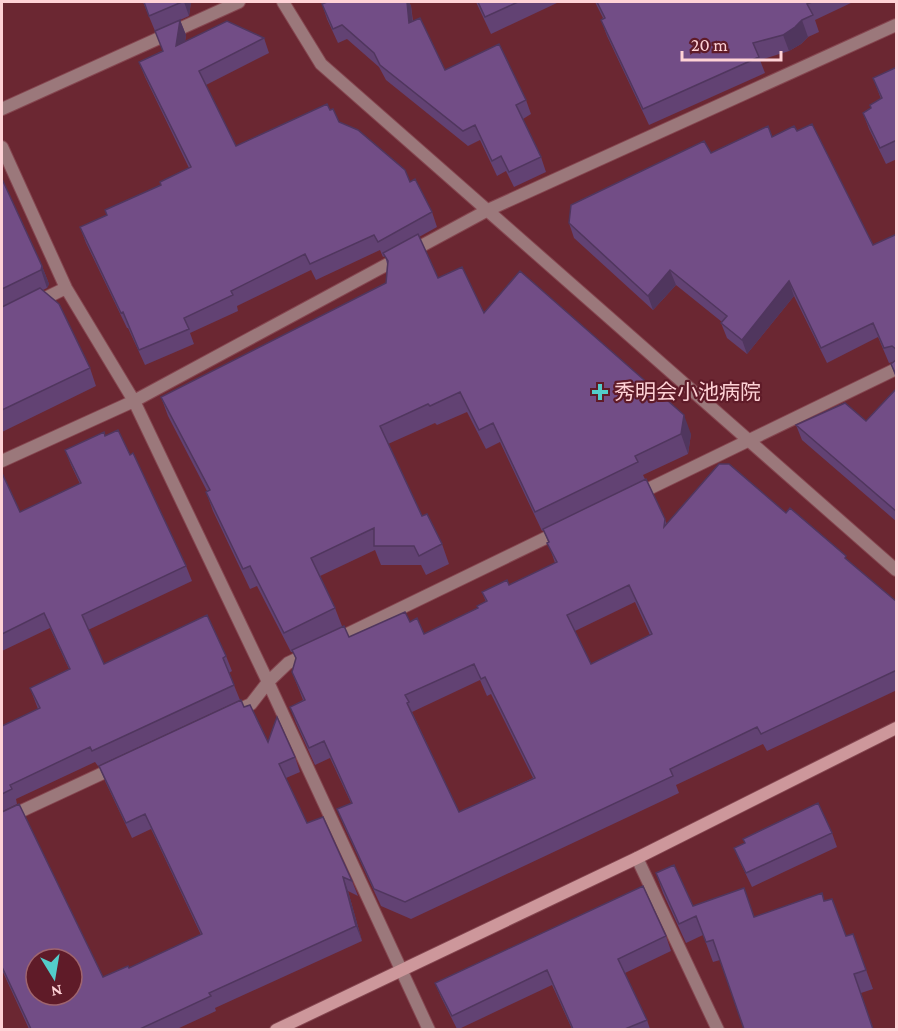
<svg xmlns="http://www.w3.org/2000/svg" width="898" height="1031" font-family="'Crimson Pro','Noto Sans JP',serif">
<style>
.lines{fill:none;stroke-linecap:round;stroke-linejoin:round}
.street-casing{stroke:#854650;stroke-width:14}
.secondary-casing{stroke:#854650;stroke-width:14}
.street{stroke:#9b787b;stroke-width:12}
.secondary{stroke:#cd979b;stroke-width:12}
.wall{fill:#624273;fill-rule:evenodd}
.shaded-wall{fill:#50365e}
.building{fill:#724d86;stroke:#50365e;stroke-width:1.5;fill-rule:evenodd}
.poi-dot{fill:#53cdca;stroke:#5f1b28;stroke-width:2}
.labels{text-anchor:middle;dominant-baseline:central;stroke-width:4.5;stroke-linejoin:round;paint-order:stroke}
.poi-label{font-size:21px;fill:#fed2d6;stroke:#5f1b28;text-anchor:start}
</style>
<rect width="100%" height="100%" fill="#6b2732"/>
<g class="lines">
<defs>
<path id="street" d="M 283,2 L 321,64 L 896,570
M 2,109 L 239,2
M 2,147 L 66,288 L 134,401 L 268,682 L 429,1030
M 37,302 L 66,288
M 2,461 L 134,401 L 488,210 L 896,25
M 636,495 L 896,369
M 333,641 L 560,531
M 229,714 L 251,704 L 268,682 L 288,663 L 309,653
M 2,820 L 116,767
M 637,858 L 718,1030"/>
<path id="secondary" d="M 276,1030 L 637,858 L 896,728"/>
</defs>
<use href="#street" class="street-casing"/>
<use href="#secondary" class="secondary-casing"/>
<use href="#street" class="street"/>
<use href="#secondary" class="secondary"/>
</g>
<path class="wall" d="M 143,2 L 191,2 L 189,16 L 155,31 Z
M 325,2 L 409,2 L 411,6 L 413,21 L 445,70 L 526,100 L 531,114 L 523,119 L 541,157 L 546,172 L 514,187 L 506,171 L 497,176 L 480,140 L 468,146 L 386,80 L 379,67 L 347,39 L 338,43 L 327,19 L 322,4 Z
M 476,2 L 559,2 L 491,34 Z
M 595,2 L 853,2 L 815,20 L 819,32 L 808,37 L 801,44 L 789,51 L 760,60 L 765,73 L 649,125 L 607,36 L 601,20 L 603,18 Z
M 180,20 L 186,35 L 185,42 L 264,38 L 269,53 L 206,85 L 236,146 L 330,110 L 339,122 L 410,182 L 432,212 L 437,227 L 419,237 L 438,278 L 484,313 L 691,434 L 688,454 L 643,475 L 667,524 L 786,513 L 848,561 L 897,602 L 897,690 L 767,751 L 763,744 L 676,785 L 679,793 L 411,919 L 381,906 L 344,826 L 337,809 L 351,803 L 330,758 L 315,765 L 296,723 L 290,707 L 303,700 L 292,672 L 296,660 L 293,652 L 291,652 L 257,586 L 250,589 L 213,511 L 206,492 L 207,491 L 168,416 L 161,397 L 386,283 L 387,264 L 385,256 L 383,257 L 380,250 L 316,280 L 311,270 L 237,306 L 238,311 L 190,333 L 194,344 L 145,365 L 128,328 L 127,328 L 86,243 L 80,227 L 107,215 L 189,168 L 145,77 L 139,62 L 162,51 ZM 467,412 L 486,449 L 500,442 L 542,531 L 544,530 L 555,563 L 509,585 L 482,592 L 486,602 L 478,609 L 424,634 L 410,622 L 349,637 L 342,626 L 335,608 L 320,576 L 375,550 L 381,565 L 421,565 L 426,575 L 449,564 L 442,544 L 422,516 L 388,444 L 435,423 L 437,425 ZM 635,602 L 650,635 L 591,664 L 575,631 ZM 480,680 L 487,696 L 491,694 L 533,778 L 459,812 L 412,712 Z
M 897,67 L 897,159 L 886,164 L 869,129 L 863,113 L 871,108 L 881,99 L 873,78 Z
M 797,131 L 873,245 L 897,234 L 897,385 L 895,380 L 896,379 L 891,364 L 893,362 L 889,363 L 878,337 L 827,363 L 794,296 L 747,354 L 727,338 L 721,323 L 722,322 L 676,285 L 653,310 L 574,238 L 569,223 L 711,153 L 772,137 Z
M 2,179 L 42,266 L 49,284 L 47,288 L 43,290 L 90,368 L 96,386 L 2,432 Z
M 897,388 L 897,522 L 802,440 L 796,425 L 866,421 Z
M 105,436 L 130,455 L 186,566 L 192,581 L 88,630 L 104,664 L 226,656 L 232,671 L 229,673 L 240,700 L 98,766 L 95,762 L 16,799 L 17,804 L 3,811 L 103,977 L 129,968 L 201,935 L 151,829 L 132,838 L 105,781 L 99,766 L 244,707 L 268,742 L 295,757 L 300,772 L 286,778 L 307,823 L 352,881 L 358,896 L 348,891 L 362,941 L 215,1008 L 216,1011 L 177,1029 L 29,1029 L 2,970 L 2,726 L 38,709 L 30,688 L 69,669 L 50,628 L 2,651 L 2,473 L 20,512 L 80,484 L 71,465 L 65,450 Z
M 832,833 L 837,847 L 752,887 L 740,862 L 734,848 L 745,843 Z
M 656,873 L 693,906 L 754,917 L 825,901 L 846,936 L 853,934 L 873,989 L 861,993 L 720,960 L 713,962 L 703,935 L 686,943 L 663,893 Z
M 666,936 L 671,951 L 625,973 L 647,1020 L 650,1029 L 572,1029 L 552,985 L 459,1029 L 457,1029 L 441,997 L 435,983 Z"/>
<path class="shaded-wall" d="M 184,2 L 191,2 L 189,16 Z
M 407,2 L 409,2 L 411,6 L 414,38 L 409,23 Z
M 180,20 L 186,35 L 182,61 L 176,46 Z
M 802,20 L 808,37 L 801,44 L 789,51 L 783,35 Z
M 42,266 L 49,284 L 47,288 L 41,270 Z
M 670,270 L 676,285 L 653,310 L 648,296 Z
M 789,281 L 794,296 L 747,354 L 742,340 Z
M 684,415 L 691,434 L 688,454 L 681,434 Z
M 343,877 L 348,891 L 362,941 L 356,926 Z"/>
<path class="building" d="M 144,2 L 182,2 L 149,16 Z
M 327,2 L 407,2 L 409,23 L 420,18 L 445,70 L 499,44 L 526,100 L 516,105 L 541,157 L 509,172 L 501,156 L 492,161 L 475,125 L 463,131 L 380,65 L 374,53 L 342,25 L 333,29 L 322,4 Z
M 478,2 L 518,2 L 485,17 Z
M 597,2 L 812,2 L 807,4 L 813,15 L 802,20 L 795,27 L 783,35 L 753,43 L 759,57 L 643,109 L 601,20 L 605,18 Z
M 180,20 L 176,46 L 227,21 L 264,38 L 199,71 L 236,146 L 327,104 L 330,110 L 333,109 L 339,122 L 358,130 L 405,170 L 410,182 L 415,179 L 432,212 L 378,242 L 374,235 L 310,264 L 305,254 L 231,291 L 233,295 L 184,318 L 189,329 L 139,350 L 123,312 L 121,313 L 80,227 L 107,215 L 105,210 L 161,185 L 160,182 L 191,167 L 139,62 L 163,51 L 155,31 Z
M 897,67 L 897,140 L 880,148 L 863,113 L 871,108 L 870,105 L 882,98 L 873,78 Z
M 812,124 L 873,245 L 897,234 L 897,350 L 892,346 L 884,348 L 873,323 L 821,348 L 789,281 L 742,340 L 721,323 L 727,316 L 670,270 L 648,296 L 569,223 L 571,205 L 704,141 L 711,153 L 768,126 L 772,137 L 794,126 L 797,131 Z
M 2,179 L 42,266 L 41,270 L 2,289 Z
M 418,234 L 438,278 L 462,267 L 484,313 L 520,271 L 684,415 L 681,434 L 635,456 L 638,462 L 535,512 L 493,423 L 479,430 L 460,392 L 430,406 L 428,404 L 380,426 L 422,516 L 427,514 L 442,544 L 419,556 L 414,546 L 374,546 L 374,528 L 311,558 L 335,608 L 284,633 L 250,566 L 243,569 L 206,492 L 210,490 L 161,397 L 386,283 L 388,261 L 383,253 Z
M 40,288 L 59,304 L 90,368 L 2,410 L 2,307 Z
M 897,359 L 897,377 L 891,364 Z
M 897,388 L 897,512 L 796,425 L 845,403 L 866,421 Z
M 118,430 L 130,455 L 133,453 L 186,566 L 82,615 L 104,664 L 207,615 L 226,656 L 223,658 L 234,685 L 92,751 L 90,747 L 10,785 L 12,789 L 2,794 L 2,726 L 40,708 L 30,688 L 70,669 L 44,613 L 2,634 L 2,473 L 20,512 L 81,483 L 65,450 L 104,432 L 105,436 Z
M 719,464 L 729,464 L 786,513 L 790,508 L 846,556 L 845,558 L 897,602 L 897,670 L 761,734 L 757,727 L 670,769 L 673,776 L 405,902 L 374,889 L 337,809 L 352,803 L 324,741 L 309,748 L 290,707 L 305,700 L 292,672 L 296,658 L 292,650 L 344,626 L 349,637 L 405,612 L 410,622 L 417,618 L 424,634 L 478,608 L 477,606 L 487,601 L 482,592 L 507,580 L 509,585 L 557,562 L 547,543 L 549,542 L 543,529 L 646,479 L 665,519 L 664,527 ZM 629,585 L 652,634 L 591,664 L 567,615 ZM 474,664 L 481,679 L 485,677 L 535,778 L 459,812 L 407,703 L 409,702 L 405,695 Z
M 241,700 L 244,707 L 250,705 L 268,742 L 277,717 L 295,757 L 279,764 L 307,823 L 323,817 L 352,881 L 343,877 L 356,926 L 209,993 L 211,996 L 140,1029 L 31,1029 L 2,967 L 2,812 L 19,804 L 103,977 L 128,966 L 129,968 L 202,934 L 145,814 L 126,823 L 99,766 ZM 36,959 L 72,959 L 72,995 L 36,995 Z
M 818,803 L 832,833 L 746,873 L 734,848 L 745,843 L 743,839 Z
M 674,865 L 693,906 L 744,888 L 754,917 L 822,893 L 824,901 L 832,899 L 846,936 L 853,934 L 866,970 L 854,974 L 873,1029 L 744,1029 L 713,940 L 706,942 L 696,916 L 679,924 L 656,873 Z
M 643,886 L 666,936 L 618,959 L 647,1020 L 625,1029 L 573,1029 L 547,970 L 452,1016 L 435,983 Z"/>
<path class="poi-dot" d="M597 383h6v6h6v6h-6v6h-6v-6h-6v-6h6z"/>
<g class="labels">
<g class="poi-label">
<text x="614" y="392">秀明会小池病院</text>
</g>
</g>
<rect width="898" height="1031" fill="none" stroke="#fed2d6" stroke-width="6"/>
<g transform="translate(54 977) rotate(169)"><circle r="28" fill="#5f1b28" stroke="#9f646e" stroke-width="1.5"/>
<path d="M0-4.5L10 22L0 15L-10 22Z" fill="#53cdca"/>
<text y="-9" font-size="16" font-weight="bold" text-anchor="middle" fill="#fed2d6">N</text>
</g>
<path d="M682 51v9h99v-9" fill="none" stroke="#fed2d6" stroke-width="3"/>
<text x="691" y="51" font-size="18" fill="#fed2d6" stroke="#5f1b28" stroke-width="4.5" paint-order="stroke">20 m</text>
</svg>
